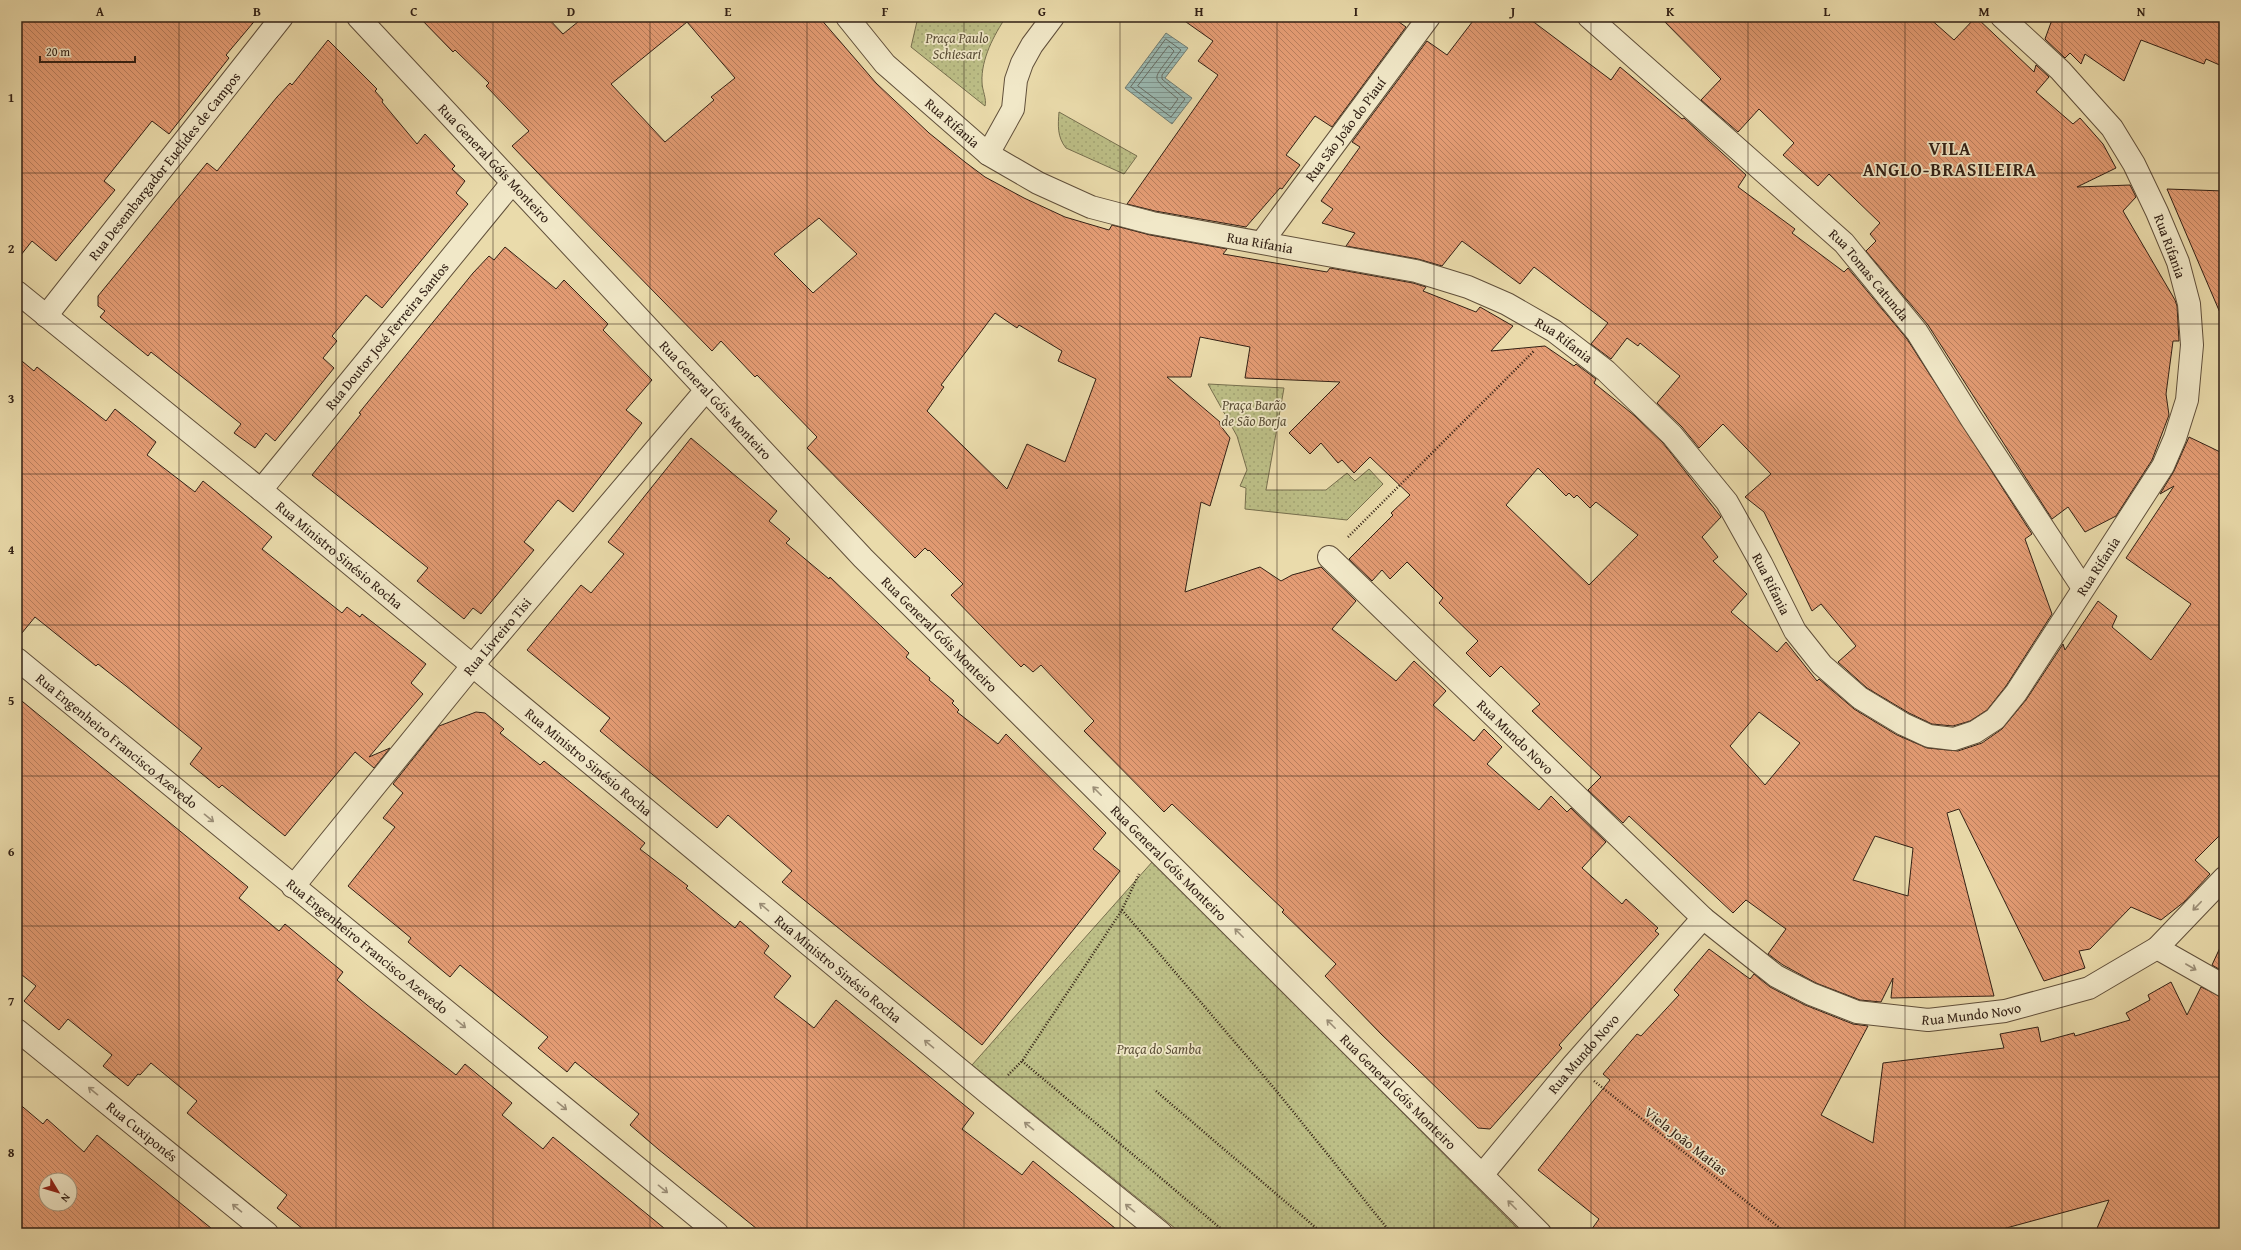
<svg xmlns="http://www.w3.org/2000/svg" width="2241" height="1250" font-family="'Gentium Book Plus',serif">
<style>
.park{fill:url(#park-dots);stroke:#776f4e}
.water{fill:url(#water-rules);stroke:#707c73}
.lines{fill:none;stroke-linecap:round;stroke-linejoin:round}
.shore{stroke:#666c64;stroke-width:1}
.building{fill:url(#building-back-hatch);stroke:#322015;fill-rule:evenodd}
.minor-casing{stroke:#604f3a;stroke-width:24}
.path{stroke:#322015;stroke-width:2.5;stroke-dasharray:1 2;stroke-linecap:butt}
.minor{stroke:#f1e8c8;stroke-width:22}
.oneway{stroke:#9b8e77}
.grid{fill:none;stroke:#322015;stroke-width:1;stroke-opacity:0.55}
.labels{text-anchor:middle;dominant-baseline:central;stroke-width:3.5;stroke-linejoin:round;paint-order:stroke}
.park-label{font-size:14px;font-style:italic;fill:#5b4f37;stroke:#f1e8c8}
.street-label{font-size:14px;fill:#322015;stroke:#f1e8c8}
.district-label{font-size:18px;font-weight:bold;letter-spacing:1px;fill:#322015;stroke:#f1e8c8}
.neatline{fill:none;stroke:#322015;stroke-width:1.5}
.grid-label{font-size:13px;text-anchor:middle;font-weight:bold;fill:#322015}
</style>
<defs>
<pattern id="park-dots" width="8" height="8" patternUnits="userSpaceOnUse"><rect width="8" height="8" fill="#bcbe86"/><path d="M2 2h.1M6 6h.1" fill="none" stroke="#a2a373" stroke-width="1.8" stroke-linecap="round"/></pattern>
<pattern id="water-rules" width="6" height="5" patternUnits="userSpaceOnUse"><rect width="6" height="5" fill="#9ab9b2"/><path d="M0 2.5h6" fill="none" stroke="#7e9690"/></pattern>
<pattern id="building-back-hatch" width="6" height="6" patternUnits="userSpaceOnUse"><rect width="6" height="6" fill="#e49c74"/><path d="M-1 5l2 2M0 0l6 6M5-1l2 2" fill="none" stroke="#b97f5e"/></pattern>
</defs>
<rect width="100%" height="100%" fill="#eadbab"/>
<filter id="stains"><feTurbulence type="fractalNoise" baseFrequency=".005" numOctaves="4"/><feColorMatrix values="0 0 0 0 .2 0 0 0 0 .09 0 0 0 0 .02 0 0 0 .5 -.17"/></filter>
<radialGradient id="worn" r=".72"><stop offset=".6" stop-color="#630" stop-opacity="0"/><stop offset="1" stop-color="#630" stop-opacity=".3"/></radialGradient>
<path class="park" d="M 918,17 L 1006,17 C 994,35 981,59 982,82 C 982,90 987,99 985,106 L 911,47 Z
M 1059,112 L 1137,156 L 1124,174 L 1066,148 C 1057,137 1058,125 1059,112 Z
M 1208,384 L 1284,388 L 1266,490 L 1326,490 L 1347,473 L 1355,481 L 1369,469 L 1383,484 L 1347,520 L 1245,509 L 1246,488 L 1240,486 L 1247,470 L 1237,436 Z
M 1153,861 L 1522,1233 L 1181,1233 L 972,1065 Z"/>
<path class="water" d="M 1166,33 L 1188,48 L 1165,78 L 1192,98 L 1172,124 L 1125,88 Z"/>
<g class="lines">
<path class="shore" d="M 1166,39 L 1181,50 L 1162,75 L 1162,79 L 1185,99 L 1171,117 L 1131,87 Z
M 1169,46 L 1174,51 C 1152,83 1149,74 1178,99 L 1170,110 L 1138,86 Z"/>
</g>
<path class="building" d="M 17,17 L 258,17 L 226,55 L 229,58 L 169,134 L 152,121 L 104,181 L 115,190 L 56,261 L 32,241 L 17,260 Z
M 419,17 L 547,17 L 563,34 L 584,17 L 819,17 L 876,83 L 929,133 L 965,162 L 985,177 L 1024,198 L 1065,217 L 1109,230 L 1112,225 L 1150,235 L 1227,249 L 1223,254 L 1327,272 L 1330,268 L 1413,283 L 1426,287 L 1423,291 L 1476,312 L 1480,307 L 1513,326 L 1491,351 L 1545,346 L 1574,366 L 1576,364 L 1596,379 L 1594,383 L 1635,416 L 1663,443 L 1721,517 L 1702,537 L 1718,557 L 1713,561 L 1747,594 L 1731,612 L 1777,652 L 1786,642 L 1817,681 L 1819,679 L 1854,709 L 1897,735 L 1927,748 L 1958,751 L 1982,743 L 2002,729 L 2026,700 L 2063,644 L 2065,650 L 2098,601 L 2117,616 L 2112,627 L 2151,660 L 2191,604 L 2126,558 L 2174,486 L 2160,494 L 2174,471 L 2189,437 L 2212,448 L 2224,454 L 2224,831 L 2195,860 L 2210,874 L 2184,902 L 2161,920 L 2131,907 L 2090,949 L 2079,951 L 2085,968 L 2044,981 L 1959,809 L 1947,813 L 1994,996 L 1891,998 L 1893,978 L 1881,1002 L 1860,1000 L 1816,983 L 1783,965 L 1768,954 L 1786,929 L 1746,900 L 1733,913 L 1629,816 L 1623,823 L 1588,790 L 1601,777 L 1532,711 L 1540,704 L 1501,666 L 1490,677 L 1466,653 L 1478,641 L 1439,603 L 1443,598 L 1407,562 L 1390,579 L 1382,570 L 1372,581 L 1349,559 L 1393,515 L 1391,513 L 1410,495 L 1370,457 L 1354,473 L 1342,460 L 1338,463 L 1321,443 L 1310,454 L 1289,433 L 1340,382 L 1245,378 L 1250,347 L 1200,337 L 1191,377 L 1167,377 L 1220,422 L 1220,425 L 1230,438 L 1210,506 L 1201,502 L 1185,592 L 1260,567 L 1281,581 L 1292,575 L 1321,567 L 1356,601 L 1332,629 L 1396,681 L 1414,661 L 1446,691 L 1433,705 L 1474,741 L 1484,729 L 1502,747 L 1487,764 L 1539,810 L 1551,796 L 1567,812 L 1571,808 L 1606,842 L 1582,868 L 1622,904 L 1626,899 L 1658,928 L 1655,931 L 1659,934 L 1559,1045 L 1562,1048 L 1490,1129 L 1478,1128 L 1381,1034 L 1325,976 L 1336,964 L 1282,912 L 1284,910 L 1172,804 L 1164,812 L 1084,731 L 1094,721 L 1041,665 L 1033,672 L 1024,664 L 1021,667 L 951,595 L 963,584 L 929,550 L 928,551 L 925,548 L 915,558 L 807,448 L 817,437 L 757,375 L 755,377 L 721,341 L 712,351 L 560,196 L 512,146 L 529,131 L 486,86 L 489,83 L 455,50 L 453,52 ZM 687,22 L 735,78 L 711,97 L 714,100 L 665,142 L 611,84 ZM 819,218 L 857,254 L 813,293 L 774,254 ZM 995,313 L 1017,328 L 1019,325 L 1062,351 L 1058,361 L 1096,379 L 1065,462 L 1027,444 L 1007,489 L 927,411 L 944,387 L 941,385 ZM 1538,468 L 1566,496 L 1569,493 L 1574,498 L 1577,495 L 1590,508 L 1596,502 L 1638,535 L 1589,585 L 1506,505 ZM 1759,712 L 1800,743 L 1765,785 L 1730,746 ZM 1875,836 L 1913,848 L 1908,896 L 1853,880 Z
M 1179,17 L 1392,17 L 1406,27 L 1332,127 L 1315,116 L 1286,155 L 1300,165 L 1282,189 L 1280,188 L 1246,227 L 1155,211 L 1127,204 L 1218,75 L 1198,61 L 1213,41 Z
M 1476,17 L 1527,17 L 1611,80 L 1620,67 L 1682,119 L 1684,118 L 1746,175 L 1738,187 L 1795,229 L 1792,233 L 1844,272 L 1848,268 L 1907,339 L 2032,534 L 2025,539 L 2052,614 L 2006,686 L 1987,710 L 1970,721 L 1953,726 L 1932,724 L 1909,713 L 1867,688 L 1838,662 L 1856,646 L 1821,604 L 1812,611 L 1764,512 L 1745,497 L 1771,474 L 1723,424 L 1699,448 L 1682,427 L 1657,403 L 1680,376 L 1640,343 L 1638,346 L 1627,338 L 1611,359 L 1591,344 L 1608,323 L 1534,267 L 1520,284 L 1462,241 L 1442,266 L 1418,259 L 1346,246 L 1355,233 L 1322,223 L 1333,209 L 1321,201 L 1360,147 L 1352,142 L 1427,41 L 1447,55 Z
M 1660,17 L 1928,17 L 1954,40 L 1976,17 L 2034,72 L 2036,65 L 2049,77 L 2036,92 L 2073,124 L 2080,118 L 2103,144 L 2116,168 L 2077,187 L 2130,185 L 2136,197 L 2123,211 L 2175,300 L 2177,306 L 2179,341 L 2173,341 L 2166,394 L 2169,415 L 2152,460 L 2116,516 L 2085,532 L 2068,507 L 2052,519 L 1928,325 L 1866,251 L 1876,241 L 1870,234 L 1880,223 L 1829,174 L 1818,186 L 1783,155 L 1794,143 L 1759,109 L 1738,132 L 1701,100 L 1721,79 Z
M 2053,17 L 2224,17 L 2224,67 L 2206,59 L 2204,64 L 2141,40 L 2124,81 L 2085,54 L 2081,64 L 2070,53 L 2065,58 L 2045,39 Z
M 328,40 L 377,89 L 375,91 L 383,100 L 382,102 L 417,144 L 425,134 L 455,166 L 452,169 L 465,181 L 456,193 L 468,204 L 382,308 L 366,295 L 332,336 L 337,341 L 323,358 L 334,368 L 275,441 L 266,433 L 255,448 L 234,433 L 241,424 L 151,352 L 148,356 L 100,317 L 105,311 L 98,306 L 98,296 L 207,163 L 217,171 L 277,97 L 290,83 L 292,85 Z
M 2167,189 L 2224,191 L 2224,322 Z
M 505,247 L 556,289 L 564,280 L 608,324 L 603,330 L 652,380 L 626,410 L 642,423 L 573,512 L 558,500 L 524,542 L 534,550 L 481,614 L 473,608 L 464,619 L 417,581 L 428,568 L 312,475 L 361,414 L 359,413 L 372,397 L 473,273 L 489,256 L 494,260 Z
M 17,357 L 34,371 L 37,367 L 106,421 L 115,409 L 156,442 L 147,455 L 195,492 L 203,481 L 272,537 L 262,549 L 313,590 L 342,613 L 347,607 L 360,617 L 362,614 L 426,664 L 411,683 L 423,694 L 369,757 L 390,748 L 374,768 L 355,752 L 285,836 L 222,785 L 219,788 L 190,764 L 202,748 L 126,686 L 98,664 L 96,666 L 35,617 L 17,639 Z
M 691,438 L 777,511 L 769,521 L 790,539 L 786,543 L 829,579 L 830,577 L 909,653 L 906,657 L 930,678 L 929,680 L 954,701 L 952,703 L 959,710 L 957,712 L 998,744 L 1006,734 L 1106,833 L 1093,849 L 1120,871 L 982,1045 L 782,882 L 792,871 L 728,815 L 717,828 L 600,731 L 610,718 L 527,650 L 581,585 L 591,593 L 624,554 L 608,542 Z
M 17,697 L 248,887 L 239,898 L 279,931 L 285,924 L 343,972 L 337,980 L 367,1005 L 456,1075 L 465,1064 L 512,1103 L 502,1115 L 543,1149 L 553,1137 L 670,1233 L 308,1233 L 277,1208 L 287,1195 L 187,1113 L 197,1101 L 151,1063 L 140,1075 L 138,1074 L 128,1086 L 103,1066 L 112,1055 L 68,1019 L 59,1030 L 24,1001 L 36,986 L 17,971 Z
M 476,712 L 485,713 L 504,729 L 500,733 L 540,765 L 544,761 L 645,843 L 640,849 L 688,886 L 686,888 L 735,928 L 740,921 L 769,946 L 764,953 L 791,976 L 774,997 L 814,1028 L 836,1000 L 974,1113 L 962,1129 L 1022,1175 L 1033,1161 L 1121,1233 L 762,1233 L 658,1149 L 630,1125 L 639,1114 L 575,1062 L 567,1072 L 538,1048 L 548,1037 L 460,965 L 450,977 L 408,942 L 411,938 L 348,886 L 395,827 L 383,818 L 403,793 L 393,784 L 439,726 Z
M 2224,939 L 2224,972 L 2212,965 Z
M 1709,949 L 1750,979 L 1754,974 L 1770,987 L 1805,1005 L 1853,1024 L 1868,1026 L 1821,1115 L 1873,1143 L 1883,1063 L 2004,1048 L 2000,1034 L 2038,1027 L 2041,1042 L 2074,1033 L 2075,1036 L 2130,1020 L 2126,1013 L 2150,1000 L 2148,995 L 2171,982 L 2187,1015 L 2201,987 L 2224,998 L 2224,1233 L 2095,1233 L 2109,1200 L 1988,1233 L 1589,1233 L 1599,1219 L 1538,1170 L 1610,1080 L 1603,1074 L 1637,1034 L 1641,1036 L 1679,995 L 1674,990 Z
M 17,1102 L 43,1124 L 47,1119 L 84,1152 L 97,1135 L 217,1233 L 17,1233 ZM 46,1180 L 70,1180 L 70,1204 L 46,1204 Z"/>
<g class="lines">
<defs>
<g id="minor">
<path id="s1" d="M 358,17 L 863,558 L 1540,1233"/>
<path id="s2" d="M 847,17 L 885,64 L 988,154 L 1038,183 L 1091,207 L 1152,223 L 1416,271 L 1468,287 L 1507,304 L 1554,331 L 1606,371 L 1672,435 L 1727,502 L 1761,563 L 1795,631 L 1822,665 L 1860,698 L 1903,724 L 1929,736 L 1954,739 L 1975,732 L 1995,719 L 2016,693 L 2163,466 L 2175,438 L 2187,400 L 2192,345 L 2189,304 L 2178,262 L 2157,212 L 2134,164 L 2112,128 L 2060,70 L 2002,17"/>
<path id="s3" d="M 1589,17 L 1844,243 L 1917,332 L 1972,420 L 2083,588"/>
<path d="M 988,154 L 1013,109 L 1016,80 L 1022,63 L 1032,45 L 1053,17"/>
<path id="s4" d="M 1262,242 L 1429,17"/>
<path id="s5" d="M 17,292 L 261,490 L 989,1094 L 1161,1233"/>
<path id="s6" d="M 46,316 L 282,17"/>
<path id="s7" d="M 261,490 L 512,183"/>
<path id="s8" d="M 1329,557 L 1703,918 L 1776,976 L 1811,994 L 1857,1012 L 1928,1020 L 2005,1011 L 2089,988 L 2157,948 L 2224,878"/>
<path id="s9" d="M 17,659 L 717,1233"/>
<path id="s10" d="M 293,887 L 473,665 L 706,390"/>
<path d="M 2157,948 L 2224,986"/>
<path id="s11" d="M 17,1030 L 267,1233"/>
<path id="s12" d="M 1482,1175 L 1573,1065 L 1703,918"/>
</g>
</defs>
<use href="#minor" class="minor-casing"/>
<path class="path" d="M 1348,537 L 1534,351
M 1122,910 L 1274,1088 L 1391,1233
M 1022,1061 L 1226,1233
M 1008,1075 L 1022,1061 L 1122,910 L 1139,874
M 1594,1081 L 1786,1233
M 1156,1091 L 1322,1233"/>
<use href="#minor" class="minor"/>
</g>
<defs><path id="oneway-shaft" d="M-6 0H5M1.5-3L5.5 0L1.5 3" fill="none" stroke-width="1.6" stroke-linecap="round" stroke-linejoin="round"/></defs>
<g class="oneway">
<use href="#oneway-shaft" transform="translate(1097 791) rotate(-135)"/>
<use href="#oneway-shaft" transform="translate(209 818) rotate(39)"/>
<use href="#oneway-shaft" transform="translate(2197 906) rotate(134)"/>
<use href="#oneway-shaft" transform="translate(764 907) rotate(-140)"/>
<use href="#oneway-shaft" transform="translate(1239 933) rotate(-135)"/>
<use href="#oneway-shaft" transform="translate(2191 967) rotate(30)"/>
<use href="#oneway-shaft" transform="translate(461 1024) rotate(39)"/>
<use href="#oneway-shaft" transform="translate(1331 1024) rotate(-135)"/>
<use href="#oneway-shaft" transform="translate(929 1044) rotate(-140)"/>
<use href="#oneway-shaft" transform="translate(93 1091) rotate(-141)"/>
<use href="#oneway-shaft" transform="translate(562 1106) rotate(39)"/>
<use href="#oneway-shaft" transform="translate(1029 1126) rotate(-141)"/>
<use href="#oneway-shaft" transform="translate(663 1189) rotate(39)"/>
<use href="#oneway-shaft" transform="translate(1512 1205) rotate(-135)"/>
<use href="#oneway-shaft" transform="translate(237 1208) rotate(-140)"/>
<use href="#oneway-shaft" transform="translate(1130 1208) rotate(-141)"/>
</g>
<path class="grid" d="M 179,17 L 179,1233M 336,17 L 336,1233M 493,17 L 493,1233M 650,17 L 650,1233M 807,17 L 807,1233M 964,17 L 964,1233M 1120,17 L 1120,1233M 1277,17 L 1277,1233M 1434,17 L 1434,1233M 1591,17 L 1591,1233M 1748,17 L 1748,1233M 1905,17 L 1905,1233M 2062,17 L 2062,1233M 17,173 L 2224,173M 17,324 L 2224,324M 17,474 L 2224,474M 17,625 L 2224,625M 17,776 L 2224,776M 17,926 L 2224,926M 17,1077 L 2224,1077"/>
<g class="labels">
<g class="park-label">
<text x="957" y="38">Praça Paulo<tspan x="957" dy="16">Schiesari</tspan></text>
<text x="1254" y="405">Praça Barão<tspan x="1254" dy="16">de São Borja</tspan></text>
<text x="1159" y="1049">Praça do Samba</text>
</g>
<g class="street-label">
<text stroke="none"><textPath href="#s2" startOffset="150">Rua Rifania</textPath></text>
<text stroke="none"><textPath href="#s4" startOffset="140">Rua São João do Piauí</textPath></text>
<text stroke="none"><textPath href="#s1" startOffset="200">Rua General Góis Monteiro</textPath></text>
<text stroke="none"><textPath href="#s6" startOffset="191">Rua Desembargador Euclides de Campos</textPath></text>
<text stroke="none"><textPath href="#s2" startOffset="486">Rua Rifania</textPath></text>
<text transform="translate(2170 246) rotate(70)">Rua Rifania</text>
<text stroke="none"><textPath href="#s3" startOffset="381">Rua Tomas Catunda</textPath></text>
<text stroke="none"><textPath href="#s7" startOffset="199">Rua Doutor José Ferreira Santos</textPath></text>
<text stroke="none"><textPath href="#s2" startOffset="809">Rua Rifania</textPath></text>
<text stroke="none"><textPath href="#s1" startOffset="524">Rua General Góis Monteiro</textPath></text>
<text stroke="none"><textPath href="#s5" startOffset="416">Rua Ministro Sinésio Rocha</textPath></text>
<text stroke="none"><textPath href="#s2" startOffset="1614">Rua Rifania</textPath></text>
<text stroke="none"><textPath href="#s2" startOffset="1133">Rua Rifania</textPath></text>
<text stroke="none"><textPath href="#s1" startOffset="848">Rua General Góis Monteiro</textPath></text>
<text stroke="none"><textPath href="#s10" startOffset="323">Rua Livreiro Tisi</textPath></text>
<text stroke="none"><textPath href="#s8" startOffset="259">Rua Mundo Novo</textPath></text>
<text stroke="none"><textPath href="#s9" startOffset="129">Rua Engenheiro Francisco Azevedo</textPath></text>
<text stroke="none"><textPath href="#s5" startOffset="740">Rua Ministro Sinésio Rocha</textPath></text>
<text stroke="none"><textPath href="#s1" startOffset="1172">Rua General Góis Monteiro</textPath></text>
<text stroke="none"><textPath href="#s9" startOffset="453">Rua Engenheiro Francisco Azevedo</textPath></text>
<text stroke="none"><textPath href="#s5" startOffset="1064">Rua Ministro Sinésio Rocha</textPath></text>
<text stroke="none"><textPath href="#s8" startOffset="817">Rua Mundo Novo</textPath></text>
<text stroke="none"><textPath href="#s12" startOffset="158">Rua Mundo Novo</textPath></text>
<text stroke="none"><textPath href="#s1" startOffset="1496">Rua General Góis Monteiro</textPath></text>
<text stroke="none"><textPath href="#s11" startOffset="161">Rua Cuxiponés</textPath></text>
<text transform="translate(1686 1141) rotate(38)">Viela João Matias</text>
</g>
<g class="district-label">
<text x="1950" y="148">VILA<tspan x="1950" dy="21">ANGLO-BRASILEIRA</tspan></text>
</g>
</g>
<rect width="2241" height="1250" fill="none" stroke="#eadbab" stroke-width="44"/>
<g transform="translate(58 1192) rotate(128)"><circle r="19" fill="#f1e8c8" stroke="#a59880"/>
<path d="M0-3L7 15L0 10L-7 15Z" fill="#8f2418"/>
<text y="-6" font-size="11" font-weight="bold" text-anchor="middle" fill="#322015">N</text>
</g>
<path d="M40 56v6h95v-6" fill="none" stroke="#322015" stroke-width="2"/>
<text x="46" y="56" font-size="12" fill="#322015" stroke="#f1e8c8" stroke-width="3" paint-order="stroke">20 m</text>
<rect x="22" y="22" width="2197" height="1206" class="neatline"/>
<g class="grid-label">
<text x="100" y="16">A</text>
<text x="257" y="16">B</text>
<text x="414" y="16">C</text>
<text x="571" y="16">D</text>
<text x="728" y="16">E</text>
<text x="885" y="16">F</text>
<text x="1042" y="16">G</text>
<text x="1199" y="16">H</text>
<text x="1356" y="16">I</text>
<text x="1513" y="16">J</text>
<text x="1670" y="16">K</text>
<text x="1827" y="16">L</text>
<text x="1984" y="16">M</text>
<text x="2141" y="16">N</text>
<text x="11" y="102">1</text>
<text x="11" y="253">2</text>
<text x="11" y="403">3</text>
<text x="11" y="554">4</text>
<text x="11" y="705">5</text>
<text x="11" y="856">6</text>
<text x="11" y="1006">7</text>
<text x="11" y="1157">8</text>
</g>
<rect width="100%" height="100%" filter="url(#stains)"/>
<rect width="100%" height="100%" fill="url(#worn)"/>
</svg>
